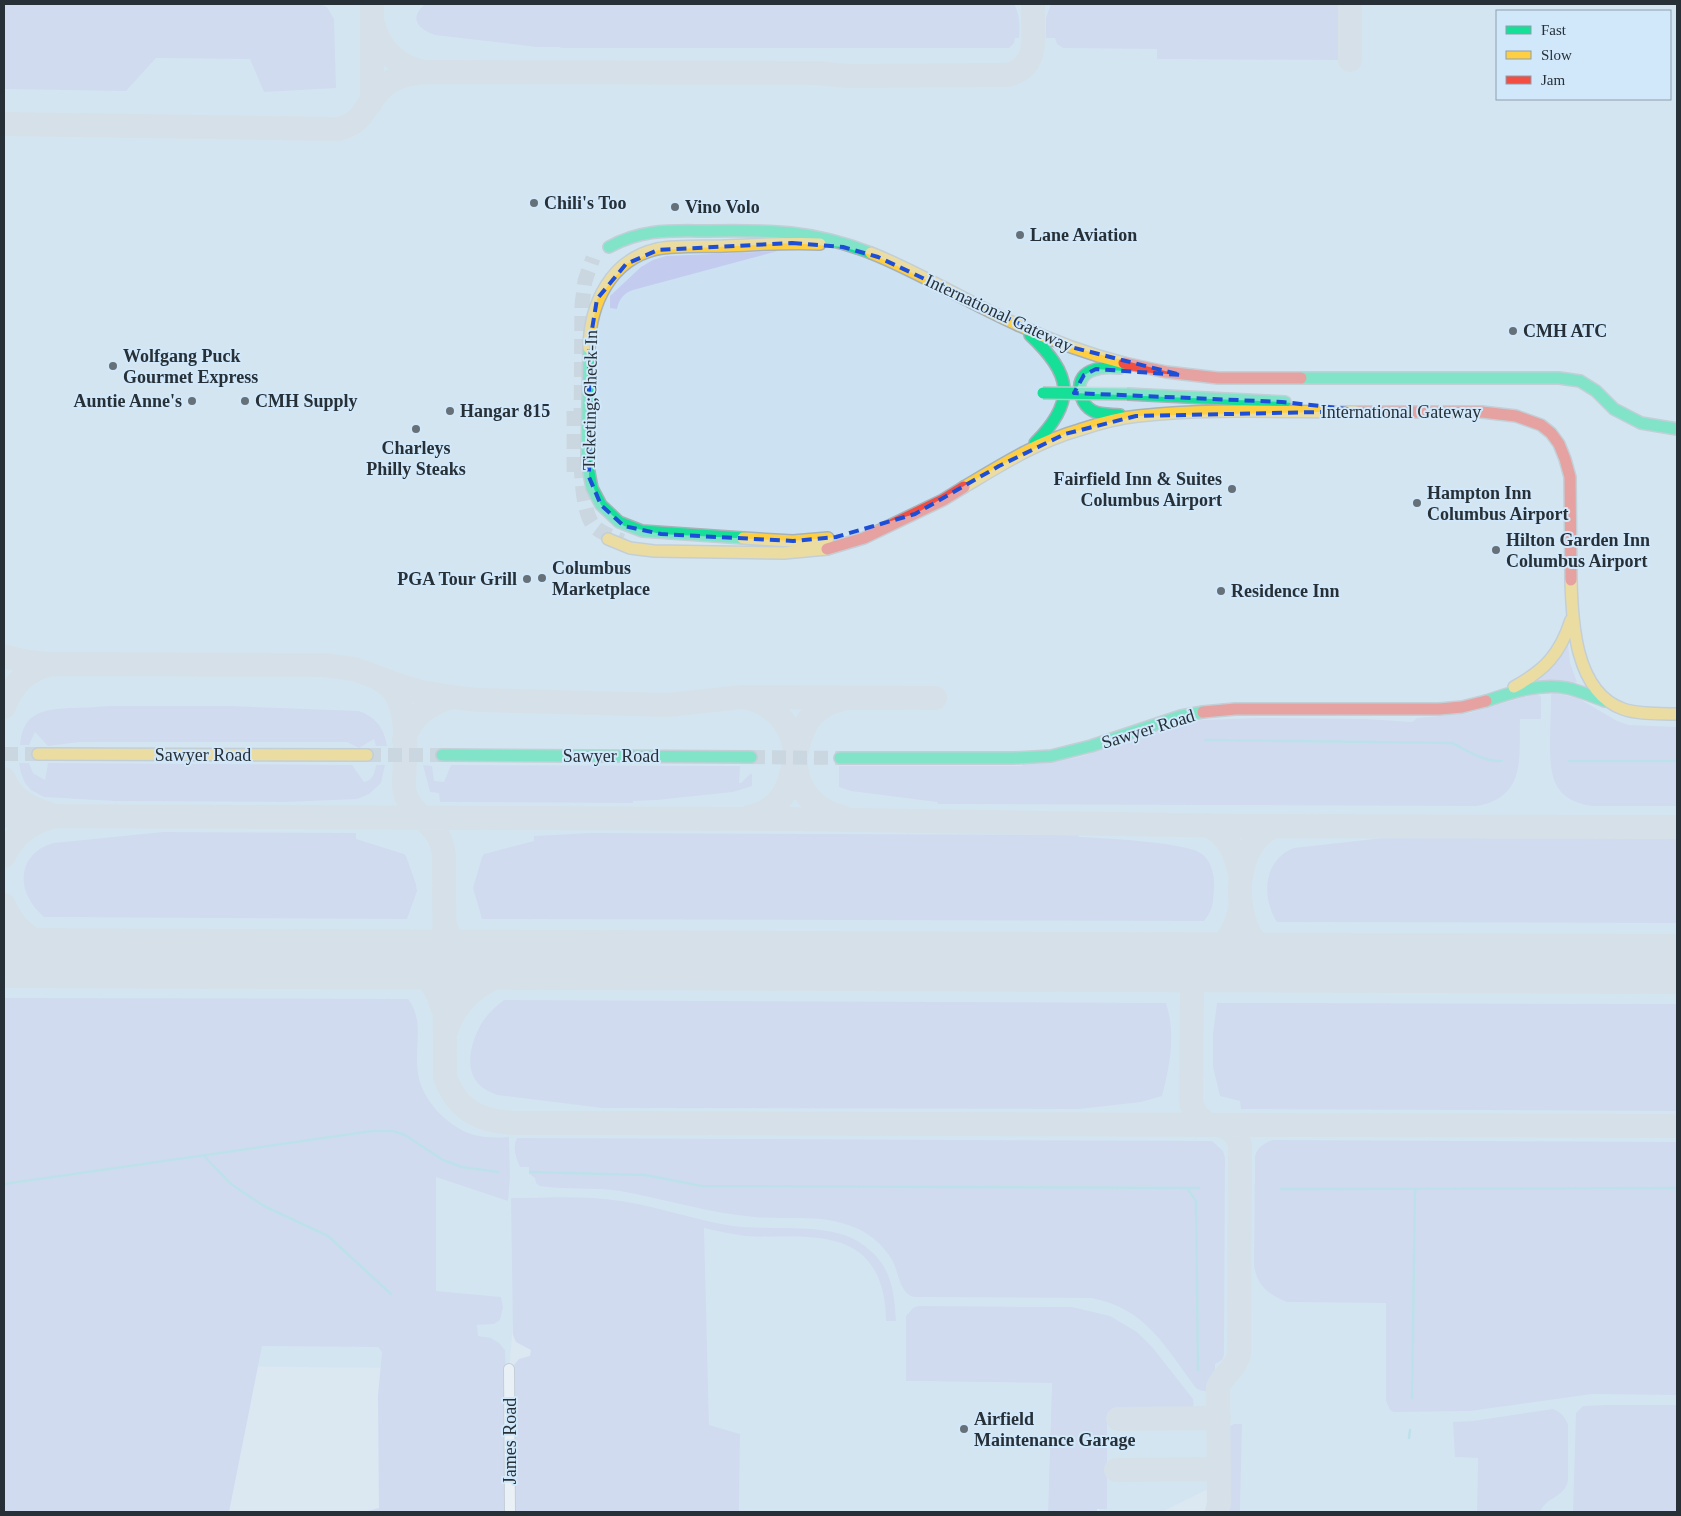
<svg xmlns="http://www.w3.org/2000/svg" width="1681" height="1516" font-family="'Times New Roman',serif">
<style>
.built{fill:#cce2f3;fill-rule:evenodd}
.green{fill:#c3ccef}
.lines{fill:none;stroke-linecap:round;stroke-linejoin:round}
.stream{stroke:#9adae2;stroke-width:2.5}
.taxiway{stroke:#d0d8de;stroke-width:24}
.runway{stroke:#d0d8de;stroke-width:60}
.secondary-tunnel{stroke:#b7c2cc;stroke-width:14;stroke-dasharray:14 7;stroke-linecap:butt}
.primary-tunnel{stroke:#b7c2cc;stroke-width:15;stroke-dasharray:15 8;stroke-linecap:butt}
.street-casing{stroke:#a7b1b8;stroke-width:12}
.fast-casing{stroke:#a7b1b8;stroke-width:14}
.slow-casing{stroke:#a7b1b8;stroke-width:14}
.jam-casing{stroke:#a7b1b8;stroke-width:14}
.street{stroke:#fafbfd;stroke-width:10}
.fast{stroke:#16e098;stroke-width:11}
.slow{stroke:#ffcf43;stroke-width:11}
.jam{stroke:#f24e42;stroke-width:11}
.fast-bridge-casing{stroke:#bfc5ca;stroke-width:14;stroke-linecap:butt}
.fast-bridge{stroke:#16e098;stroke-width:11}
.marked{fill:none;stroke:#1d4ed8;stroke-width:4;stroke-dasharray:10 6;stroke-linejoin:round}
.poi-dot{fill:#667078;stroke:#d1e8fb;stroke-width:2}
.labels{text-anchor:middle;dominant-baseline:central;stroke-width:4;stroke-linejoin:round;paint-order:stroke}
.poi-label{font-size:18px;font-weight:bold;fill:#273037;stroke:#d1e8fb;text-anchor:start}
.street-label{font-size:18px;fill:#273037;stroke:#d1e8fb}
</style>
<rect width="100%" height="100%" fill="#dbe7f1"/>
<path class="built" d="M 4,4 L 1677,4 L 1677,1430 L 1598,1512 L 1530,1512 L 1478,1460 L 1477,1512 L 1240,1512 L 1241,1473 L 1161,1512 L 1100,1512 L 1091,1319 L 906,1381 L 1052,1383 L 1048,1512 L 739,1512 L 740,1435 L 709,1426 L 706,1322 L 513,1324 L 509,1369 L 4,1364 ZM 1497,11 L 1670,11 L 1670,99 L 1497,99 Z"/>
<path class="green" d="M 4,4 L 320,4 L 327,7 L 334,19 L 336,88 L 264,92 L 250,59 L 156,58 L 126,91 L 4,89 Z
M 425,4 L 1014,4 C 1020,15 1020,26 1019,38 L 1015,38 L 1014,43 L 1009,48 L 561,48 L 560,47 L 537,47 L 435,35 C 417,29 409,18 425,4 Z
M 1051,4 L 1343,4 L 1343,57 L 1341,60 L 1157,59 L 1157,49 L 1063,48 L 1057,44 L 1055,38 L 1046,38 L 1046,18 Z
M 778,251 L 633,290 C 624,293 619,299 617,309 L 610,308 L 610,296 L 641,267 L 653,260 L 666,256 Z
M 1568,643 L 1570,663 L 1577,682 L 1574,683 L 1534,682 Z
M 1537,693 L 1541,697 L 1541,719 L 1520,719 C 1519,759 1526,797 1477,806 L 938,804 L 937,802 L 851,791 L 839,787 L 839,766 L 1022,766 L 1022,764 L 1050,763 L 1083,756 L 1181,724 L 1202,720 L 1259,718 L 1366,719 L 1412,722 L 1417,718 L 1470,713 Z
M 1553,693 L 1578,698 L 1617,721 L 1629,725 L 1677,727 L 1677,806 L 1592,806 C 1553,800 1550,777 1550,743 C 1550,727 1551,711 1551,695 Z
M 108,706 L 231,706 L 359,711 C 376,717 384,728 387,746 L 376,746 L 374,739 L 359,748 L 347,742 L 79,742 L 48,746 L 35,732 L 29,745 L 20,745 C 23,712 42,710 69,708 C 82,708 95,707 108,706 Z
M 19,763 L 29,763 L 33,773 L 45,780 L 48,763 L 352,765 L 364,782 C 372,781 375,773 376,765 L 385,765 L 381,783 L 369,794 L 357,799 L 286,802 L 114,801 L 44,797 L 31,790 L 25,783 L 21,773 Z
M 423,765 L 432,766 L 434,781 L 444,782 L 451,765 L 740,766 L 739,783 L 741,783 L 750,774 L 752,774 L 752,786 L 733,792 L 657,800 L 633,801 L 633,803 L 440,802 L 439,793 L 430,792 Z
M 163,832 L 356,833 L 356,839 L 404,854 L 406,856 L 416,884 L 417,891 L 407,919 L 44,917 C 40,913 34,908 31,902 C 15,877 26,850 54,843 Z
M 591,833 L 1078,835 L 1079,837 C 1102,838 1187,842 1202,854 C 1212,862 1215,876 1214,889 C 1213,903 1213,910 1204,921 L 482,919 L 473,888 L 482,857 L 484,854 L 534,841 L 534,836 Z
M 1405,836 L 1677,837 L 1677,923 L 1277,922 C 1261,897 1263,860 1294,848 L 1383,838 L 1404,838 Z
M 4,998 L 408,999 C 425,1020 414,1049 418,1073 C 422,1100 446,1125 471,1134 C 484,1138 496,1138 509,1137 L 510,1177 L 508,1201 L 436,1177 L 436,1291 L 501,1297 L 503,1307 L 500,1320 L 494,1324 L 477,1325 L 478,1336 L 491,1338 L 499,1343 L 505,1350 L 507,1397 L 506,1512 L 364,1512 L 379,1508 L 378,1396 L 382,1352 L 378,1347 L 262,1346 L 229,1512 L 4,1512 Z
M 504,1000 L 1166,1003 C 1176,1034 1170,1066 1162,1096 L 1141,1102 L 1079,1109 L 602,1108 L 497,1095 C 493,1093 487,1091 483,1088 C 463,1073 470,1045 480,1026 C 485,1016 495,1007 504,1000 Z
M 1217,1003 L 1677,1004 L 1677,1111 L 1241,1109 L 1240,1101 L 1220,1096 L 1213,1067 L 1213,1034 Z
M 517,1138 L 1212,1141 L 1223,1151 L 1225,1158 L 1224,1355 L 1222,1360 L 1215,1364 C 1215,1375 1216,1400 1196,1388 C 1165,1347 1146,1308 1091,1298 L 914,1297 C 899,1293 899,1272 892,1260 C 882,1243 867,1231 848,1225 C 818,1214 785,1220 754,1217 C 709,1213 665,1199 620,1191 C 593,1187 566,1190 540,1186 L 536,1183 L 535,1178 L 529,1174 L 529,1167 L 520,1167 C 516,1158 512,1148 517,1138 Z
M 1273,1140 L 1677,1142 L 1677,1395 L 1592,1394 L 1470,1411 L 1394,1412 L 1390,1410 L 1386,1401 L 1386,1303 L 1287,1302 C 1268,1294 1258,1287 1254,1266 L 1255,1156 C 1258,1147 1264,1143 1273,1140 Z
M 511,1198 C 548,1198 585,1195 621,1201 C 659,1207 695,1220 733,1226 C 770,1231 829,1222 859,1242 C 890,1262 894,1286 896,1321 L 886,1321 C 886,1284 873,1250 834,1241 C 806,1234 774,1238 745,1236 C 731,1234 717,1231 704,1228 L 709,1425 L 740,1434 L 739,1512 L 514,1512 L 514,1365 L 519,1359 L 530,1356 L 531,1350 L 516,1342 L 513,1335 Z
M 918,1306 L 1072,1307 L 1110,1316 L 1137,1332 L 1153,1348 L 1193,1399 C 1195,1408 1192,1411 1185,1414 L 1107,1415 L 1107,1509 L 1097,1509 L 1097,1512 L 1048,1512 L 1052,1383 L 906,1381 L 906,1316 L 913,1308 Z
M 1606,1405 L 1677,1405 L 1677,1512 L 1573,1512 L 1576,1413 L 1583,1406 Z
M 1553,1409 C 1561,1412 1564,1416 1568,1424 L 1568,1480 C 1565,1498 1547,1496 1540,1512 L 1477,1512 L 1478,1458 L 1455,1457 L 1453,1422 L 1473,1421 Z
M 1234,1424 L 1242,1424 L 1240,1512 L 1223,1512 L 1223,1433 L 1228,1427 Z"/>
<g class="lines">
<path class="stream" d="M 1205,740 L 1452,743 C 1469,751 1483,762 1502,761
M 1569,761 L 1677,761
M 203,1155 L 231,1184 L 264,1206 L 328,1236 L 391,1294
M 530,1172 L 645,1175 L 702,1186 L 1199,1188
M 4,1184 L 372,1131 L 393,1131 L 405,1135 L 443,1160 L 462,1167 L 498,1172
M 1187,1188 L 1196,1201 L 1198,1370
M 1281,1189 L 1677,1188
M 1412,1398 L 1415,1190
M 1409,1438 L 1410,1430"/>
<path class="taxiway" d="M 374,26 C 380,51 400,68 425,72
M 1350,60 L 1350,4
M 370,104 L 372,97 L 372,4
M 4,124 L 339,129 C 364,122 363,109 378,92 C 391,77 409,73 428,72 L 819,73 L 846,76 L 1008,75 C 1043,66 1031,30 1033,4
M 4,656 L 22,661 L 47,664 L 324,665 L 354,669 L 401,686 L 421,692 L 459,698 L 479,700 L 668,705 L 742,697 L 935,698
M 354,669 C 365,673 380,677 389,686 C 412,707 404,757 404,787 C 407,818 441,819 444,856 L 445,1077 C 465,1132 513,1122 561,1123 L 1677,1126
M 748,698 C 772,704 790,722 794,746 C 796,756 795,767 798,777 C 804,798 821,812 842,817
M 4,707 C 12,684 28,669 52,664
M 404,740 C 410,717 430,702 453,697
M 4,779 C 11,798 28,808 47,813
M 4,816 L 792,819 L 1242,826 L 1677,827
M 750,817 C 820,800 770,716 842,699
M 1207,825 C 1230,835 1236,855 1241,878
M 1275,826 C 1235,841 1231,910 1254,940 C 1267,957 1286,960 1305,962
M 4,856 C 13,836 28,824 49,818
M 4,905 C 16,937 47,949 78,958
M 445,924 C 452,948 463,955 487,960
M 389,959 C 417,965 435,979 442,1007
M 1164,962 C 1184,966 1191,970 1192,992
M 446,1032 C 459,983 510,968 554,960
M 1209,1125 C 1199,1118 1193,1113 1191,1101 L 1192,981 C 1195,973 1201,968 1207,962 C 1226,942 1236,933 1241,904
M 1215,1125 C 1228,1126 1236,1132 1240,1145 L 1239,1354 C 1237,1367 1223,1375 1218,1387 L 1219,1503 L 1217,1512
M 1118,1419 L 1219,1418
M 1116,1470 L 1219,1469"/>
<path class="runway" d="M 4,958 L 1677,964"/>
<path class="secondary-tunnel" d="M 4,754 L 38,754
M 367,755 L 442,755
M 751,757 L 840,758"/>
<path class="primary-tunnel" d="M 574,411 L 574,476
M 581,423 L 582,305 L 585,281 L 593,258
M 581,463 C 582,479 583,514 594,526 C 601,533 613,537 622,541"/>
<defs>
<path id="street" d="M 509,1369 L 510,1512"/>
<path id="fast" d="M 609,247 C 643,228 672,231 709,231 C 771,230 812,230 871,253
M 1030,335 C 1072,374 1077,401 1035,443
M 589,348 L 587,462 L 592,488 L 601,505 L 619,522 L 642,531 L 743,538
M 1120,368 C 1102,366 1073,369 1081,396 C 1083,402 1087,408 1093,411 C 1101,415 1111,414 1120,415
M 1301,378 L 1559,378 L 1580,381 L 1596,391 L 1614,409 L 1641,423 L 1677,429
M 1127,394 L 1285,402
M 1486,701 C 1512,692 1540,683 1567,688 C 1581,691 1593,697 1605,701
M 442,755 L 751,757
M 840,758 L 1014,758 L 1051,756 L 1091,746 L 1181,716 L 1203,712"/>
<path id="slow" d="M 871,253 C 921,273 967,302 1016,324 C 1050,340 1087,354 1124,363
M 589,348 C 590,304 610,260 657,249 C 679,245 702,247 725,246 C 757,245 788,242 820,244
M 964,487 C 1001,465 1037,442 1079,430 C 1097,424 1118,418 1138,416 C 1210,408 1285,412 1358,412
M 743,538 L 793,541 L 828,538
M 608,539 L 630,548 L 654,551 L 784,553 L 827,549
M 1571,580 C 1572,622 1575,692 1623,709 C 1640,715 1659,713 1677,714
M 1514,687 C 1545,670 1560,654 1571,620
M 38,754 L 367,755"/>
<path id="jam" d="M 1124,363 L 1166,372 L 1218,378 L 1301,378
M 1358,412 L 1482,412 L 1516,416 L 1541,425 L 1551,433 L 1559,444 L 1565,459 L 1570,477 L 1571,580
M 827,549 L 864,538 L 943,500 L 964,487
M 1203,712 L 1235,709 L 1439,709 L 1462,707 L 1486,701"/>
</defs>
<use href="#street" class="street-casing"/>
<use href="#fast" class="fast-casing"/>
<use href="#slow" class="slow-casing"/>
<use href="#jam" class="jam-casing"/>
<use href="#street" class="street"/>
<use href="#fast" class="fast"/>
<use href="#slow" class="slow"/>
<use href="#jam" class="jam"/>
<defs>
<path id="fast-bridge" d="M 1043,393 L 1127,394"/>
</defs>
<use href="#fast-bridge" class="fast-bridge-casing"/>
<use href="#fast-bridge" class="fast-bridge"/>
</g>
<path d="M0 0H1681V1516H0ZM 792,243 L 843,247 L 878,257 L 1067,346 L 1181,375 L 1096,369 L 1084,375 L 1074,393 L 1282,402 L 1367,411 L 1136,416 L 1065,434 L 999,466 L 915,514 L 836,537 L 793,541 L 661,534 L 624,526 L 601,505 L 589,477 L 589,348 L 597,299 L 626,264 L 658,250 Z" fill="#dbe7f1" fill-opacity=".55" fill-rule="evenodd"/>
<path class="marked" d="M 792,243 L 843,247 L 878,257 L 1067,346 L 1181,375 L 1096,369 L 1084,375 L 1074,393 L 1282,402 L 1367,411 L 1136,416 L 1065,434 L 999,466 L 915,514 L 836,537 L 793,541 L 661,534 L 624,526 L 601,505 L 589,477 L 589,348 L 597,299 L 626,264 L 658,250 Z"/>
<g class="poi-dot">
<circle cx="534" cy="203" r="5"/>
<circle cx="675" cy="207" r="5"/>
<circle cx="1020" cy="235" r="5"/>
<circle cx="1513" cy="331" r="5"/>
<circle cx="113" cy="366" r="5"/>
<circle cx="192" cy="401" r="5"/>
<circle cx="245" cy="401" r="5"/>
<circle cx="450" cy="411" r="5"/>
<circle cx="416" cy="429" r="5"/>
<circle cx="1232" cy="489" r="5"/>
<circle cx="1417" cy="503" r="5"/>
<circle cx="1496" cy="550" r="5"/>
<circle cx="542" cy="578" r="5"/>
<circle cx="527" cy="579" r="5"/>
<circle cx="1221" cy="591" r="5"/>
<circle cx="964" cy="1429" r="5"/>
</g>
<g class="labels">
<g class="poi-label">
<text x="544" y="203">Chili's Too</text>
<text x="685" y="207">Vino Volo</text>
<text x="1030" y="235">Lane Aviation</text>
<text x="1523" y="331">CMH ATC</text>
<text x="123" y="356">Wolfgang Puck<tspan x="123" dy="21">Gourmet Express</tspan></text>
<text x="182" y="401" text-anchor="end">Auntie Anne's</text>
<text x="255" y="401">CMH Supply</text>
<text x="460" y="411">Hangar 815</text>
<text x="416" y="448" text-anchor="middle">Charleys<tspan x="416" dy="21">Philly Steaks</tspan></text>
<text x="1222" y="479" text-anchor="end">Fairfield Inn &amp; Suites<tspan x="1222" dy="21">Columbus Airport</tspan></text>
<text x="1427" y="493">Hampton Inn<tspan x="1427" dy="21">Columbus Airport</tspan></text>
<text x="1506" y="540">Hilton Garden Inn<tspan x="1506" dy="21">Columbus Airport</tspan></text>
<text x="552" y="568">Columbus<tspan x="552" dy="21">Marketplace</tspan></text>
<text x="517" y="579" text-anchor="end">PGA Tour Grill</text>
<text x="1231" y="591">Residence Inn</text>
<text x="974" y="1419">Airfield<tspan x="974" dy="21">Maintenance Garage</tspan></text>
</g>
<g class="street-label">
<text transform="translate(999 313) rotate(25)">International Gateway</text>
<text transform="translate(590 400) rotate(-89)">Ticketing;Check-In</text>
<text x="1401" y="412">International Gateway</text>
<text transform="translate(1148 729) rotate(-17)">Sawyer Road</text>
<text x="203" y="755">Sawyer Road</text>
<text x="611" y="756">Sawyer Road</text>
<text transform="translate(510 1441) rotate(-90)">James Road</text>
</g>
</g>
<rect width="1681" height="1516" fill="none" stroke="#273037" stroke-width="10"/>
<rect x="1496" y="10" width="175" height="90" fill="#d1e8fb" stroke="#8d9ead"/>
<rect x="1506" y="26" width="25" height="8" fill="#16e098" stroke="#8d9ead"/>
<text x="1541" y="35" font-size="15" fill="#273037">Fast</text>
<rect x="1506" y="51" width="25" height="8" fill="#ffcf43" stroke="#8d9ead"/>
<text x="1541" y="60" font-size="15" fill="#273037">Slow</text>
<rect x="1506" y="76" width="25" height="8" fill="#f24e42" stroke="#8d9ead"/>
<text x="1541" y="85" font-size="15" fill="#273037">Jam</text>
</svg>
